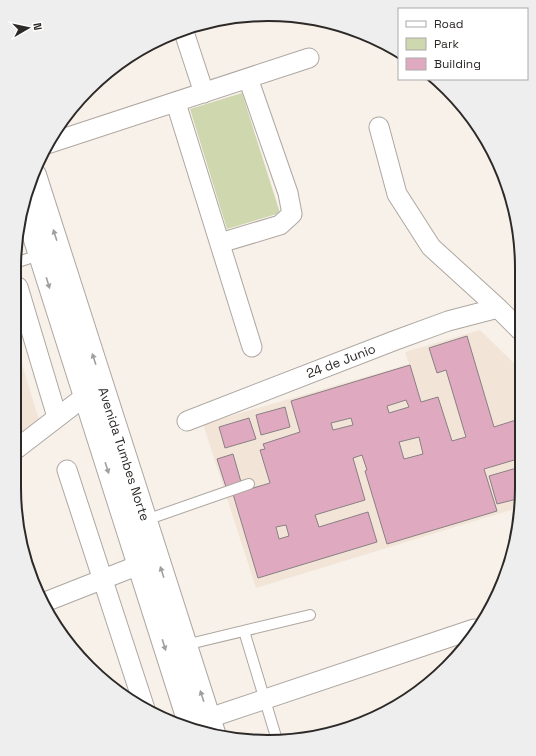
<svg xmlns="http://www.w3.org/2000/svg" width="536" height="756" font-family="'Space Grotesk',sans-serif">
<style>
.built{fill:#f2e5d8}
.green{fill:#ced7ad}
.building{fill:#dfaac0;stroke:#897f83;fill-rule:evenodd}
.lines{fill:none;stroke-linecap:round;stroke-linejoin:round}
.lane-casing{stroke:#aea7a1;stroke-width:12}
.street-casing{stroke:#aea7a1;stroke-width:21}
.highway-casing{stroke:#aea7a1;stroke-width:24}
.lane{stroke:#fff;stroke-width:10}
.street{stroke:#fff;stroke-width:19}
.highway{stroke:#fff;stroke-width:22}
.oneway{fill:#a09f9e}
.labels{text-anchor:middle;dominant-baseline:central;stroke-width:3;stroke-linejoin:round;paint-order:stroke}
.street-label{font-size:13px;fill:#2c2927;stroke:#fff}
.rim{fill:none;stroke:#2c2927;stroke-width:2}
</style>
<rect width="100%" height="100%" fill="#f8f1ea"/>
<path class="built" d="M 480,330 L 521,370 L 521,507 L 256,588 L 203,424 L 409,364 L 405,352 Z
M 17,348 L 39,420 L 15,439 Z"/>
<path class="green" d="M 242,93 L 280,213 L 227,229 L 190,109 Z"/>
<path class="building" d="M 467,336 L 494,427 L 516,420 L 521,437 L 521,458 L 484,469 L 497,511 L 387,544 L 365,471 L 367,470 L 362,455 L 353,458 L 365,500 L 315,515 L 319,527 L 368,512 L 377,542 L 258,578 L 233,494 L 270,483 L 260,450 L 265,449 L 263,444 L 300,432 L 291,401 L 410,365 L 421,402 L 438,397 L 452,441 L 466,437 L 446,370 L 437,373 L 429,348 ZM 406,400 L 409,407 L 389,413 L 387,406 ZM 351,418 L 353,425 L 333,430 L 331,423 ZM 419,437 L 423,454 L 404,459 L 399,442 ZM 286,525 L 289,536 L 279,539 L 276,527 Z
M 285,407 L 290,427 L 261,435 L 256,415 Z
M 249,418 L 256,439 L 225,448 L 219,427 Z
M 233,454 L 241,482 L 226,487 L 217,459 Z
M 520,467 L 521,473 L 521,498 L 497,504 L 489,476 Z"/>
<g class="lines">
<defs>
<path id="lane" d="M 18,262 L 39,255
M 143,521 L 249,484
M 244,631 L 277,740
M 185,645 L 310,615"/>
<path id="street" d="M 183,29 L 204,93
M 176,103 L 252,347
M 379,127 L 397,194 L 431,247 L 498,308 L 520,330
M 47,144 L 309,58
M 220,243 L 280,225 L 292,214 L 288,193 L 248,78
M 18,287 L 57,417
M 187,421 L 396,340 L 448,321 L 498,308
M 15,450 L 84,397
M 67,470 L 145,709
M 45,602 L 139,565
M 209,718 L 474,629"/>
<path id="highway" d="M 35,175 L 214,733
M 24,205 L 190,726"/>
</defs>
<use href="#lane" class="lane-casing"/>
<use href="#street" class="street-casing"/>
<use href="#highway" class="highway-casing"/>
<use href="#lane" class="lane"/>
<use href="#street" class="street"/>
<use href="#highway" class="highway"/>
</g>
<defs><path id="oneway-solid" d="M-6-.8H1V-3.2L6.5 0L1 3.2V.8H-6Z"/></defs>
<g class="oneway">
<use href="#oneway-solid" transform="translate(55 235) rotate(-108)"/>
<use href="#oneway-solid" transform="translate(48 283) rotate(73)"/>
<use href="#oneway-solid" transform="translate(94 359) rotate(-108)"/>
<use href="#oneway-solid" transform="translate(107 468) rotate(72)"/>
<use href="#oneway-solid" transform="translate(162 572) rotate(-108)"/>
<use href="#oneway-solid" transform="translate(164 645) rotate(73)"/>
<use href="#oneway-solid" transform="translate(202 696) rotate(-108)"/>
</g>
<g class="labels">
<g class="street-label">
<text transform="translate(341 361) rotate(-21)">24 de Junio</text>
<text transform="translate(124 454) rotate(72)">Avenida Tumbes Norte</text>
</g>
</g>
<path d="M0 0H536V756H0ZM268 21H268A247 247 0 0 1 515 268V488A247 247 0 0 1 268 735H268A247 247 0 0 1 21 488V268A247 247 0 0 1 268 21Z" fill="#eee" fill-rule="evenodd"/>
<path class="rim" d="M268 21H268A247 247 0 0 1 515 268V488A247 247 0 0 1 268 735H268A247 247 0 0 1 21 488V268A247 247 0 0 1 268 21Z"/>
<rect x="398" y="8" width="130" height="72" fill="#ffffff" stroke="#aba9a9"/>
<rect x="406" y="21" width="20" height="6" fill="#ffffff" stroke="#aba9a9"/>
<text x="434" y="28" font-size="12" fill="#2c2927">Road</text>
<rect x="406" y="38" width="20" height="12" fill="#ced7ad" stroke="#aba9a9"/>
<text x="434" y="48" font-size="12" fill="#2c2927">Park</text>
<rect x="406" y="58" width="20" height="12" fill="#dfaac0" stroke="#aba9a9"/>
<text x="434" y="68" font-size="12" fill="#2c2927">Building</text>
<g transform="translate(28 28) rotate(81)" stroke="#ffffff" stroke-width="3" paint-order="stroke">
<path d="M0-3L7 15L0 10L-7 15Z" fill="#2c2927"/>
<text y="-6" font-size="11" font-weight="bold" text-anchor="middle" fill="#2c2927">N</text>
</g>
</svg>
